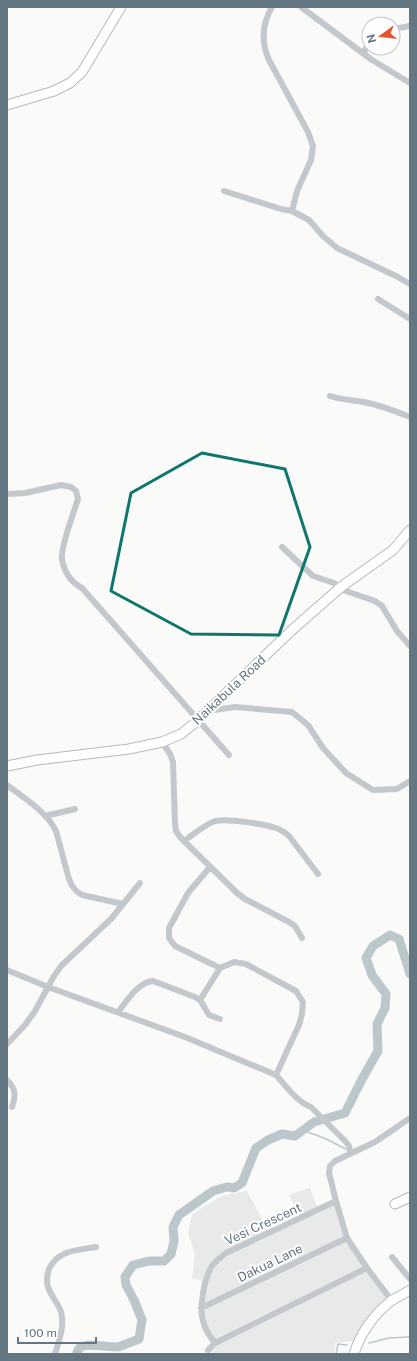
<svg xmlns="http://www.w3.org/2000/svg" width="417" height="1361" font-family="'Public Sans',sans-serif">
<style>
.built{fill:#e8e9e9}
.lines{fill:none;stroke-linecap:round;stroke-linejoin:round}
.stream{stroke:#bbc7cb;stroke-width:1.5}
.river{stroke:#bbc7cb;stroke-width:9}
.secondary-casing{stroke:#b3babf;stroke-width:11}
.street{stroke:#c3c8cc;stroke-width:6}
.secondary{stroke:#fff;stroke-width:9}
.marked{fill:none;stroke:#0f766e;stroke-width:3;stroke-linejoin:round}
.labels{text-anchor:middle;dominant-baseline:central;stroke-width:4;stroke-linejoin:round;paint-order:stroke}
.street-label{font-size:13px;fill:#657683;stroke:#fff}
</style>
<rect width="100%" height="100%" fill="#fafaf8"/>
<path class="built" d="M 310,1188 L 318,1209 L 336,1201 L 347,1238 L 392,1301 L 360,1340 L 335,1343 L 335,1350 L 333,1354 L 205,1354 L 204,1352 L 215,1343 L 202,1321 L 205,1282 L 192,1278 L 195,1254 L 188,1233 L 192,1214 L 218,1198 L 229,1194 L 247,1191 L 269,1232 L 300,1218 L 289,1195 Z"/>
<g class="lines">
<path class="stream" d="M 302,1130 L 324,1138 L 346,1149
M 369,1343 L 389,1338 L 410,1337
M 336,1354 L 338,1344 L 347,1345"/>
<path class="river" d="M 77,1354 L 77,1352 L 80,1347 L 88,1345 L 118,1347 L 139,1339 L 142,1320 L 134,1300 L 126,1285 L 125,1277 L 133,1265 L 149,1261 L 164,1261 L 171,1254 L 174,1241 L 173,1227 L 179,1215 L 213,1191 L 227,1187 L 234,1188 L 242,1183 L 256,1148 L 268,1140 L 282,1134 L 295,1136 L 314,1122 L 345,1113 L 361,1081 L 378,1051 L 377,1024 L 385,1008 L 386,994 L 372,975 L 366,958 L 373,946 L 390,935 L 399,939 L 410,974"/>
<defs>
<path id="secondary" d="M 7,105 L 54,91 L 70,83 L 82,72 L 121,7
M 7,766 L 37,760 L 129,749 L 162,742 L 181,734 L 196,722 L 292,630 L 341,587 L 393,550 L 410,530
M 395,1204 L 410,1197
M 354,1354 C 360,1334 374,1314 391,1301 C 397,1297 404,1294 410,1290"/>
</defs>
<use href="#secondary" class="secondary-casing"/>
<path class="street" d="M 272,7 C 262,24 261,42 269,60 L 308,132 L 313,146 L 311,160 L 297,191 L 292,211
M 301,7 L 372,60 L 410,83
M 393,29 L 410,26
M 363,53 L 369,44
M 224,191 L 281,209 L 292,211 L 309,220 L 323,236 L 337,248 L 396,276 L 410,284
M 378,299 L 410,319
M 330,396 C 341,400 353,400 364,402 C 380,405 395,411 410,417
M 7,494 L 25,493 L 61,485 L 71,487 L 76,491 L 78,499 C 74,512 60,548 62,559 C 64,572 71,582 82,588 L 229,755
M 282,547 L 313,576 L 334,583 L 346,591 L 375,601 L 382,606 L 397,631 L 410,646
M 207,711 L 235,707 L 292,712 L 308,725 L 323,748 L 346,773 L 373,790 L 397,789 L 410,781
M 162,742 L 170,754 L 173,762 L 175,823 L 176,831 L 180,837 L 237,893 L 245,899 L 289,922 L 295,926 L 302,938
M 7,785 C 24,798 46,811 56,831 L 69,879 C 72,887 75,891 82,895 L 123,904
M 45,816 L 75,809
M 184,841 C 193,835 204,825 215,821 C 226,818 264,824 276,828 C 281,830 285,832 289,836 L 318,874
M 210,867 L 188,893 L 169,928 L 169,938 L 175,946 L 220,968
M 7,970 L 48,987 L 185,1037 L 276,1075 L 299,1025 L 302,1014 L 303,1002 L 296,991 L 246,964 L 234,962 L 220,968 L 200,1000
M 118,1012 C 127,1001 138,982 153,981 L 195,997 L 200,1000 L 209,1015 L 220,1019
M 7,1044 L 25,1025 L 35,1011 L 54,976 L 62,965 L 111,919 L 140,883
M 276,1075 C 286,1086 297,1102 311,1107 L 345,1141 C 349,1145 351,1148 349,1154
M 7,1080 C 16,1089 16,1096 12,1107
M 392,1257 L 410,1279
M 392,1301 L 367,1268 L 347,1238 L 336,1201 L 329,1173 L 330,1166 L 335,1161 L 375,1142 L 410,1118
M 201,1308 L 347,1238
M 215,1343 C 210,1337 205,1329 203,1321 C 199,1307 204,1279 212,1266 C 215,1261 221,1257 226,1253 L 336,1201
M 208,1350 L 215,1343 L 367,1268
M 55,1354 C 59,1341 65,1325 61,1312 C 58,1303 51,1296 48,1287 C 46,1281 47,1275 49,1269 C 58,1250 78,1250 96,1247"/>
<use href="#secondary" class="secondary"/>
</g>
<path class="marked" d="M 202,453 L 285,469 L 310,547 L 279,635 L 191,634 L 111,591 L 131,493 Z"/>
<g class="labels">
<g class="street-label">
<text transform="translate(229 690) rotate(-43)">Naikabula Road</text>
<text transform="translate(263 1224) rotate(-25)">Vesi Crescent</text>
<text transform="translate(270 1263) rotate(-26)">Dakua Lane</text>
</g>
</g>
<rect width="417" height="1361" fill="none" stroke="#657683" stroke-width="16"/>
<g transform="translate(381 36) rotate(255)"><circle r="19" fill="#ffffff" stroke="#c1c8cd"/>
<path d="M0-3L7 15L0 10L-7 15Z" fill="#e4572e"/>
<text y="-6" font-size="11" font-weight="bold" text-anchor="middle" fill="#657683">N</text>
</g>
<path d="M18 1337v6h78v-6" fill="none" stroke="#657683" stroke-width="2"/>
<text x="24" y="1337" font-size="12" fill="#657683" stroke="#ffffff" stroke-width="3" paint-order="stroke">100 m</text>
</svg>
